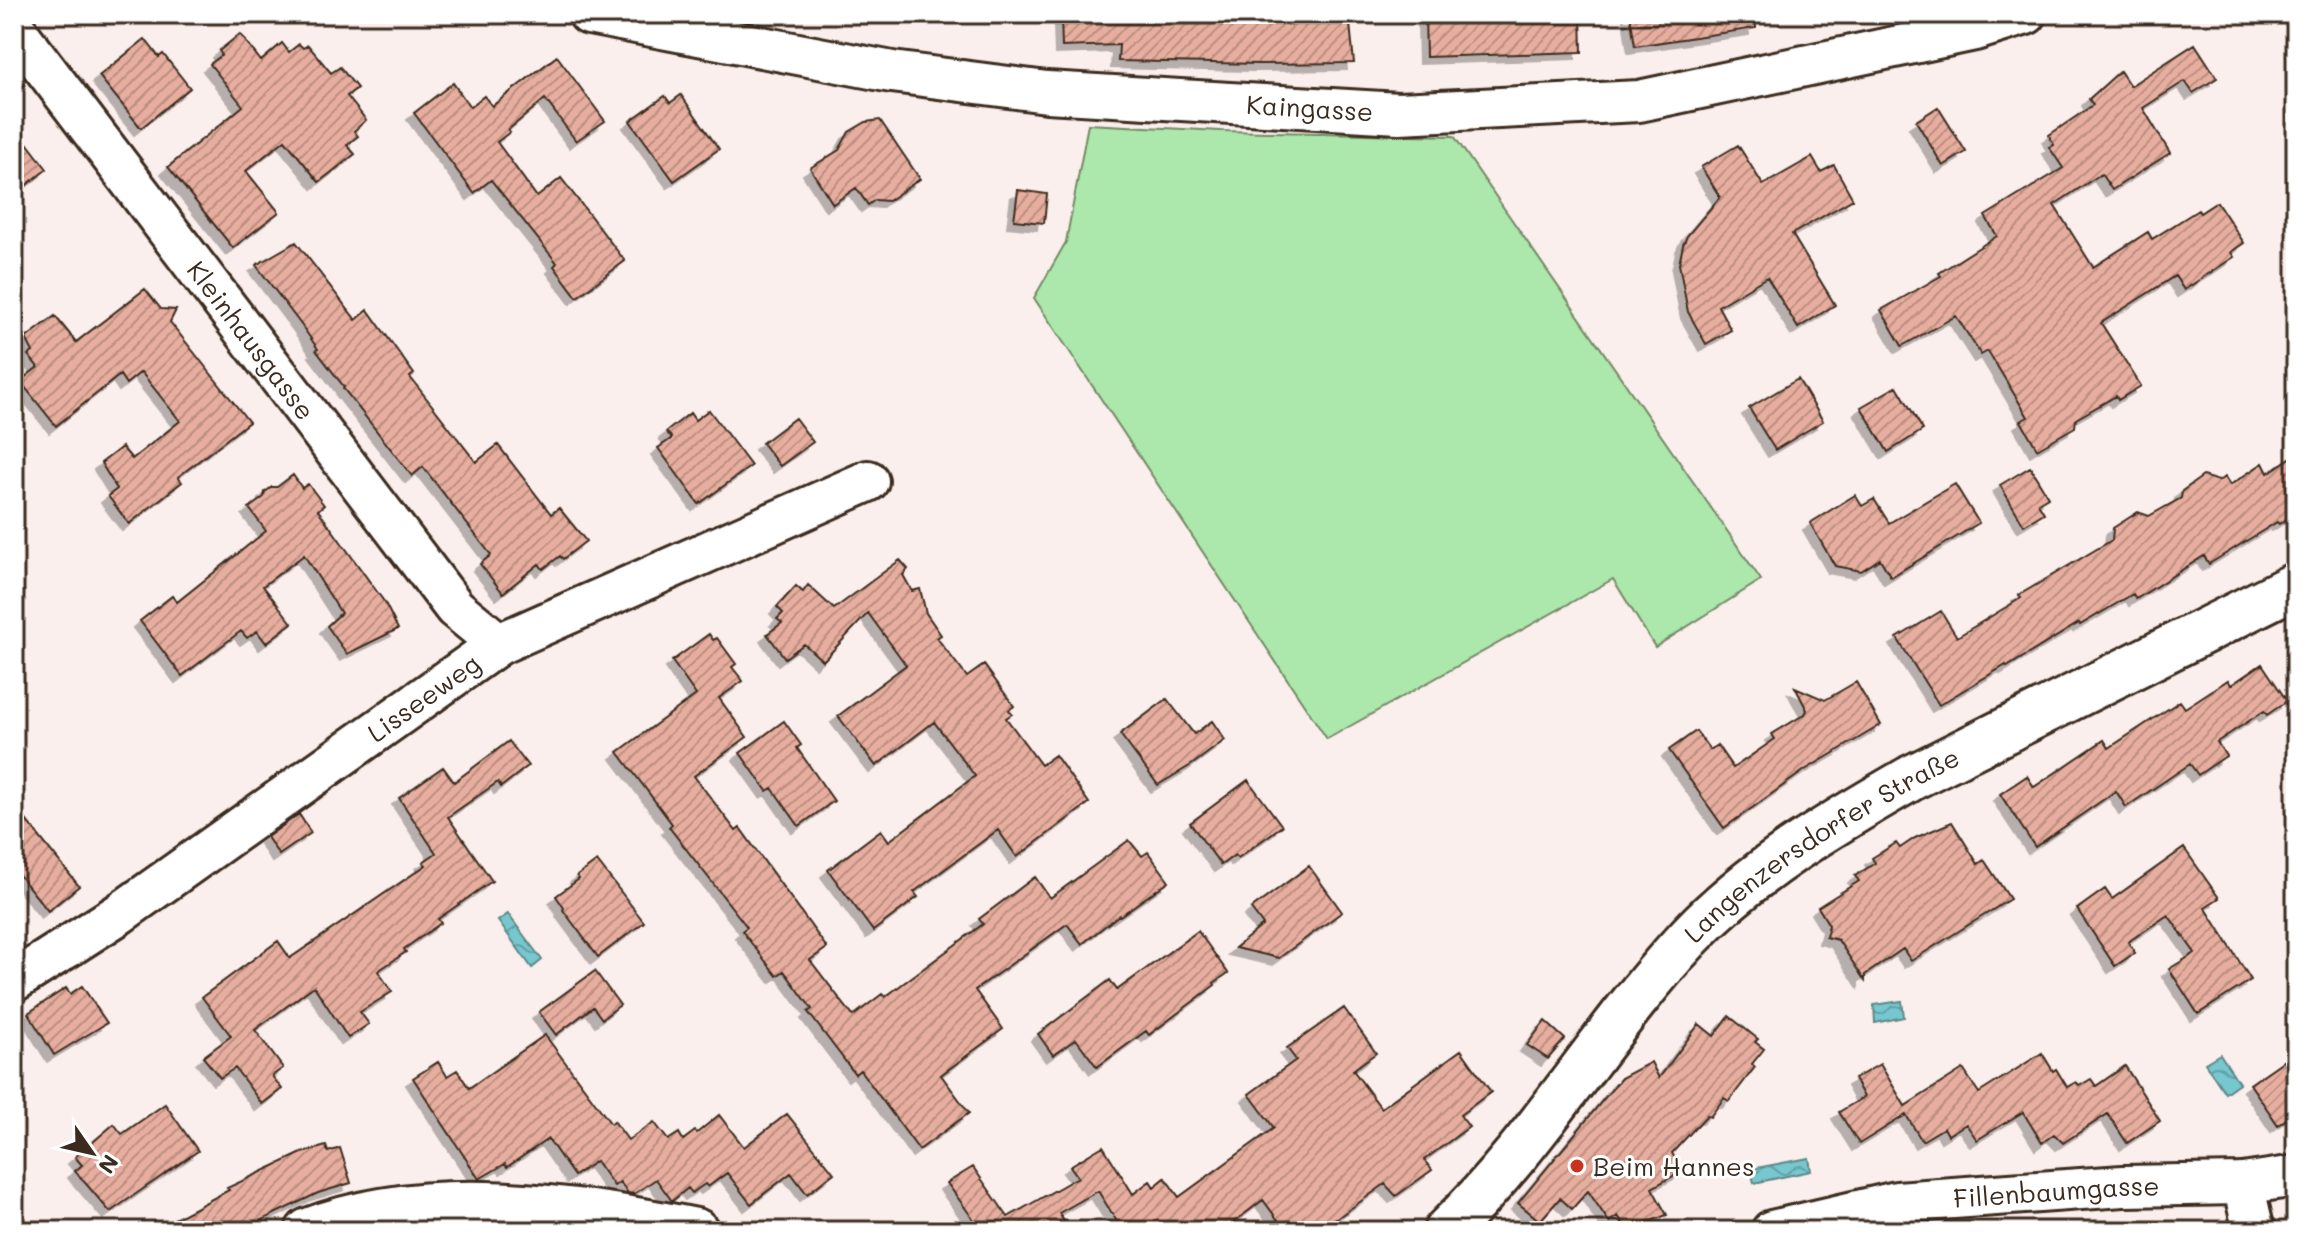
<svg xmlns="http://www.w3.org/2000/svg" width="2310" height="1245" font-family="Mali,sans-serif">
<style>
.green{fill:#ace7ac;stroke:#748865;stroke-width:2}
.water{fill:url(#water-waves);stroke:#5e8888;stroke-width:2}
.building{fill:url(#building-hatch);stroke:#3b2a1e;stroke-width:2;filter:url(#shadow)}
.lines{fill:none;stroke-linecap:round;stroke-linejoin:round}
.minor-casing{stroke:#3b2a1e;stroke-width:46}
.major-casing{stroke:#3b2a1e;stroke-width:50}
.minor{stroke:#fff;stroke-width:40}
.major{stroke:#fff;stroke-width:44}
.poi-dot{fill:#c8321e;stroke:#fff;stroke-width:3}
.labels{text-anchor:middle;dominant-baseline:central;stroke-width:6;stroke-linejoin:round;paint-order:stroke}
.street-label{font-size:26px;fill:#3b2a1e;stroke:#fff}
.poi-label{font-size:26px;fill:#3b2a1e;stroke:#fff;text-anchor:start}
</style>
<defs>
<pattern id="water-waves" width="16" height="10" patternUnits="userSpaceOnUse" patternTransform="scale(2)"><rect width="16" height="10" fill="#76c7cf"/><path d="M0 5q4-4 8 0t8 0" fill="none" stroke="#62a2a7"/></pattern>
<pattern id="building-hatch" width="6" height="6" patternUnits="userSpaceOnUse" patternTransform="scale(2)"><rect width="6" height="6" fill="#e7ae9f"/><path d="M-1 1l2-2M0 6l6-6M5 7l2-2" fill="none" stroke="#bc8e81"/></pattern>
<filter id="shadow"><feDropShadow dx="-7" dy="7" stdDeviation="0" flood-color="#0004"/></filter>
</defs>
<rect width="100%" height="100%" fill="#faefec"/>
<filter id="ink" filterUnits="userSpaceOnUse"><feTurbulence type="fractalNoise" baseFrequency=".0125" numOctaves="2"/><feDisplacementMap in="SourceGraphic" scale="16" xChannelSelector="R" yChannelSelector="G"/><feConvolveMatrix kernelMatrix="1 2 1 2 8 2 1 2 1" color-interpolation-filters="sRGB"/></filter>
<g filter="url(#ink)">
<path class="green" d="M 1088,124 L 1221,131 L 1454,136 L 1761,580 L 1655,647 L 1613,579 L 1327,739 L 1034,298 L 1066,242 Z"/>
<path class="water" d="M 508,914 L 542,960 L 532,968 L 498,921 Z
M 1902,1001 L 1904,1017 L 1875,1023 L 1874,1005 Z
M 2220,1054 L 2239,1083 L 2225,1093 L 2205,1063 Z
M 1809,1158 L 1811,1171 L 1754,1183 L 1751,1169 Z"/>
<path class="building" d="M 1122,14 L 1349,14 L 1354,63 L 1259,64 L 1118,61 L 1119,45 L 1062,47 L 1061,17 Z
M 1466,14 L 1581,14 L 1582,52 L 1426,57 L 1425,15 Z
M 1630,14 L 1755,14 L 1756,28 L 1635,46 Z
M 240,34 L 261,61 L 282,43 L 289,52 L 299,44 L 303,48 L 308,45 L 331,73 L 340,67 L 357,88 L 347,96 L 366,120 L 354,131 L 358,136 L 347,145 L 355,154 L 319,182 L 285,140 L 246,171 L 279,212 L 233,248 L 168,167 L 243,106 L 210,64 L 222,55 L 219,51 Z
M 145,39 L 159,57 L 163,54 L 190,88 L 141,128 L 99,76 Z
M 2195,44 L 2217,78 L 2193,93 L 2185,81 L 2143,108 L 2170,153 L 2112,190 L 2101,174 L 2054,205 L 2093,267 L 2148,232 L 2152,239 L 2198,210 L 2200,213 L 2217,202 L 2244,243 L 2231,252 L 2234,257 L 2184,290 L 2175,276 L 2101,323 L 2141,386 L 2118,400 L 2116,396 L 2076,419 L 2075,427 L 2037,449 L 2021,421 L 2028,417 L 1988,351 L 1981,355 L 1956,316 L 1902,346 L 1881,310 L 1941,276 L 1939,273 L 1997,236 L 1985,216 L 2063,168 L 2049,147 L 2054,145 L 2049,135 L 2093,105 L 2089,99 L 2120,71 L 2130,86 Z
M 557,56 L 605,121 L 576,141 L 545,99 L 508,130 L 510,132 L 497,142 L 537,197 L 561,178 L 625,261 L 577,297 L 554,266 L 557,263 L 491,180 L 474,193 L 414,113 L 453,83 L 470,107 L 484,96 L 492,106 Z
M 681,95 L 719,149 L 674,181 L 630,121 L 665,96 L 670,103 Z
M 1938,107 L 1966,152 L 1943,166 L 1916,121 Z
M 880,120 L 920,179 L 888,201 L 875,200 L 868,205 L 856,188 L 833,204 L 810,168 L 839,150 L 849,132 L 866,122 Z
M 14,126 L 47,169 L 14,195 Z
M 1738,145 L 1763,185 L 1812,157 L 1821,172 L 1834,165 L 1853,199 L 1792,234 L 1835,305 L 1798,328 L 1767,277 L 1718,306 L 1731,330 L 1706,344 L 1688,312 L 1679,264 L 1683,245 L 1687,236 L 1720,197 L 1701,167 Z
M 1018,190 L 1047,194 L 1044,223 L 1014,220 Z
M 296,242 L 356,320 L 368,310 L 414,374 L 410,377 L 476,462 L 498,445 L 551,514 L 559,508 L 586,541 L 563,559 L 560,556 L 543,569 L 539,564 L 503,593 L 480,564 L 491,555 L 423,467 L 412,476 L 343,388 L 344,387 L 316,350 L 318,349 L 302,326 L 256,265 Z
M 145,289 L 161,309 L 176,310 L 170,322 L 249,422 L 178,477 L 182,482 L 129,524 L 108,496 L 117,489 L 101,463 L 122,447 L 132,459 L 180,421 L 141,372 L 126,384 L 120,375 L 56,426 L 20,381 L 38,367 L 28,355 L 33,352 L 26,338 L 55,316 L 76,342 Z
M 1798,379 L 1823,421 L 1775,450 L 1749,408 Z
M 1897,386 L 1923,430 L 1888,452 L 1861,407 Z
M 709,410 L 751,466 L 699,504 L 658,448 L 672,438 L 666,432 L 690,413 L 695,420 Z
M 795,418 L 813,442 L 780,466 L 762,443 Z
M 2296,454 L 2296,513 L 2279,524 L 2277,522 L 2209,564 L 2204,556 L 2136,599 L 2133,594 L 2080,625 L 2079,623 L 2007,667 L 2006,665 L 1939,705 L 1897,638 L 1941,611 L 1957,637 L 2021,598 L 2019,595 L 2112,540 L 2113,528 L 2138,512 L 2149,516 L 2181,498 L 2182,491 L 2203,476 L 2218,481 L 2225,477 L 2230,485 L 2263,463 L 2268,473 Z
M 2030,467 L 2048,497 L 2038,503 L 2044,513 L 2024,525 L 2000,485 Z
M 293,475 L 302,488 L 308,484 L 324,505 L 318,510 L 385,603 L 398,629 L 347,654 L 327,626 L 341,613 L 304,555 L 263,586 L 292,623 L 266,643 L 257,631 L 247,638 L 241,631 L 182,676 L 140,621 L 172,596 L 177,602 L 266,531 L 249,508 L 264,497 L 265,492 L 272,487 L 277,487 Z
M 1955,484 L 1979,523 L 1891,577 L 1880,559 L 1861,571 L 1835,566 L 1810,523 L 1855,495 L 1862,506 L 1874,499 L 1889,523 Z
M 900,560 L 908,569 L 903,575 L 912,591 L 920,589 L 926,613 L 941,635 L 937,638 L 967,677 L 984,665 L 1014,706 L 1009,710 L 1012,714 L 1006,718 L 1041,765 L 1055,755 L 1089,803 L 1017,857 L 998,830 L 914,892 L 918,897 L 873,931 L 828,870 L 881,830 L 889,841 L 975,776 L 934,722 L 876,766 L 838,716 L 906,665 L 868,613 L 823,661 L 804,644 L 785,658 L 767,634 L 782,623 L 777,619 L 783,613 L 777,607 L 796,586 L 803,592 L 808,585 L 834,609 Z
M 709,634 L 713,640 L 717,638 L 736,664 L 732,667 L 743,681 L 719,698 L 747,737 L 694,776 L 736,831 L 740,828 L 827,948 L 810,960 L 853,1016 L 882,994 L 885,997 L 983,924 L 979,919 L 1035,877 L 1050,898 L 1129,840 L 1142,856 L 1148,852 L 1169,881 L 1120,916 L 1119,915 L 1082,944 L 1067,924 L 975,990 L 1003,1029 L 941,1075 L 969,1113 L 919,1150 L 860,1070 L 855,1074 L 808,1012 L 812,1009 L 784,971 L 777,976 L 752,944 L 742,931 L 747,927 L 669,827 L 672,824 L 618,752 L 696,695 L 672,661 Z
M 2262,664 L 2287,701 L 2267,715 L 2264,711 L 2217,742 L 2226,756 L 2198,775 L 2190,764 L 2126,807 L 2116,791 L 2035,847 L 2000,794 L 2027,776 L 2034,787 L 2104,740 L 2109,748 L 2180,701 L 2185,708 L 2228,680 L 2231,685 Z
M 1856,682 L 1881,725 L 1805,770 L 1724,828 L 1669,750 L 1696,731 L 1710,750 L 1717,745 L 1733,768 L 1775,739 L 1772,734 L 1805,714 L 1807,710 L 1795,687 L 1825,700 Z
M 1167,699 L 1194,734 L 1212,721 L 1225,740 L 1193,764 L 1158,785 L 1120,734 Z
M 784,721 L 801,745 L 797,748 L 834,801 L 799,826 L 772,788 L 767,791 L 740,753 Z
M 509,741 L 528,766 L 501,787 L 498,782 L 448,817 L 492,881 L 438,919 L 441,923 L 404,949 L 406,952 L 378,971 L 392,992 L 360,1012 L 369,1024 L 348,1038 L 314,986 L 255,1030 L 283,1068 L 272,1076 L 282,1089 L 262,1104 L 235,1068 L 220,1078 L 203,1057 L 231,1036 L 202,997 L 278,941 L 290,958 L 426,865 L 423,862 L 436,853 L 399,798 L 443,767 L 454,782 Z
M 1248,780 L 1282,826 L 1238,858 L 1235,855 L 1221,865 L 1190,823 Z
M 14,805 L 79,886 L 48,911 L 14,869 Z
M 299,814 L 311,833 L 279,855 L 267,837 Z
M 1952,822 L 1978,864 L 1984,860 L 2010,899 L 1911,961 L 1903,949 L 1865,975 L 1865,981 L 1838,940 L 1826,937 L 1829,925 L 1818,907 L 1859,881 L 1855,876 L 1875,863 L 1872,858 L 1896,843 L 1900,848 L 1915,838 Z
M 2184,848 L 2219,898 L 2205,907 L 2251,980 L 2198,1014 L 2169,969 L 2195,953 L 2168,915 L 2128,942 L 2135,953 L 2115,966 L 2077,909 L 2105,889 L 2112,899 Z
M 597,861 L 644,922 L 598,957 L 563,910 L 564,908 L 556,896 L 579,879 L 577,876 Z
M 1309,866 L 1342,912 L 1279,958 L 1235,948 L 1263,925 L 1251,909 Z
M 1198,931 L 1228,973 L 1214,983 L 1215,985 L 1149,1035 L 1146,1031 L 1097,1067 L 1076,1039 L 1053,1055 L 1038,1034 L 1110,980 L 1117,990 Z
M 595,971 L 620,1005 L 602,1019 L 593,1007 L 556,1035 L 539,1012 Z
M 82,986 L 107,1023 L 54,1055 L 28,1013 L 66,988 L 70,994 Z
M 1344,1008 L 1376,1053 L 1353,1070 L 1381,1108 L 1461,1050 L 1491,1092 L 1460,1115 L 1469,1127 L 1424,1160 L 1432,1170 L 1396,1196 L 1385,1184 L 1339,1217 L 1307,1231 L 1286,1231 L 1263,1200 L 1222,1231 L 1123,1231 L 1098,1191 L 1059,1213 L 1070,1231 L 982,1231 L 947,1183 L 973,1167 L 1008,1217 L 1078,1177 L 1070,1166 L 1103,1146 L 1133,1194 L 1150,1181 L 1154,1187 L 1165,1178 L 1179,1197 L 1274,1128 L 1249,1094 L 1296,1060 L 1287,1048 Z
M 1729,1016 L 1758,1039 L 1755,1042 L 1764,1049 L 1752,1064 L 1755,1067 L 1729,1101 L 1724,1098 L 1710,1117 L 1707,1115 L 1672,1153 L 1682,1171 L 1652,1188 L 1667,1215 L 1627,1230 L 1618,1216 L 1609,1222 L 1588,1191 L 1572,1209 L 1560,1198 L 1540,1221 L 1518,1203 L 1621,1078 L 1651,1062 L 1659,1078 L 1699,1024 L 1714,1036 Z
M 1545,1021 L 1565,1039 L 1548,1059 L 1527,1045 Z
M 545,1035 L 611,1124 L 614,1121 L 628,1140 L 654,1122 L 668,1140 L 679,1133 L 683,1140 L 695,1131 L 697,1133 L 719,1115 L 744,1147 L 787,1114 L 834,1173 L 807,1194 L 791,1173 L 751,1204 L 727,1173 L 708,1187 L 705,1184 L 692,1193 L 688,1188 L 672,1201 L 656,1179 L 634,1194 L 628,1193 L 620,1182 L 614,1186 L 596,1161 L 574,1176 L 548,1139 L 507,1167 L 505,1164 L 479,1179 L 413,1078 L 438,1062 L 447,1076 L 457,1070 L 469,1088 Z
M 2296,1052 L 2296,1112 L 2278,1125 L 2250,1084 Z
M 2042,1053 L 2053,1071 L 2056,1069 L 2067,1087 L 2076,1082 L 2079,1086 L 2091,1079 L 2096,1086 L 2125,1066 L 2160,1121 L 2127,1143 L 2108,1114 L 2063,1143 L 2054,1134 L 2042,1143 L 2023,1112 L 1977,1140 L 1966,1124 L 1948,1135 L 1944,1128 L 1922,1141 L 1906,1115 L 1859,1144 L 1839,1112 L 1864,1097 L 1854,1079 L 1880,1064 L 1905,1106 L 1963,1069 L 1979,1093 Z
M 165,1104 L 198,1151 L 110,1212 L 75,1171 L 82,1165 L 75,1157 L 114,1124 L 122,1134 Z
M 326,1146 L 328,1152 L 340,1148 L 351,1183 L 318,1193 L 239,1231 L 152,1231 L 229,1190 L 227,1188 L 302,1153 Z"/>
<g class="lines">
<defs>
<g id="minor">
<path id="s1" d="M 589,14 L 892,72 L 1047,92 L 1399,113 L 1639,101 L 1975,30 L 2026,14"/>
<path id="s2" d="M 14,28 L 455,608 L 499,644"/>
<path id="s3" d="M 14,981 L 119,914 L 499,644 L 868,481"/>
<path d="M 2243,1184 L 2253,1227 L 2256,1231"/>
<path id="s4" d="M 1772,1231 L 1897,1202 L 2123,1186 L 2243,1184 L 2296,1176"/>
</g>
<g id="major">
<path d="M 308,1231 C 428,1184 573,1207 696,1231"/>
<path id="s5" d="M 1446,1231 C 1539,1142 1603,1029 1690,936 C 1753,869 1835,822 1913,777 L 2296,585"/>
</g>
</defs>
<use href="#minor" class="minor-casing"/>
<use href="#major" class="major-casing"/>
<use href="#minor" class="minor"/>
<use href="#major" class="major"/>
</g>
</g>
<circle class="poi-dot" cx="1577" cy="1166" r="8"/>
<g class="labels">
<g class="street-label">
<text stroke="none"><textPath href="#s1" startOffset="728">Kaingasse</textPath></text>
<text stroke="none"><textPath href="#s2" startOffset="392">Kleinhausgasse</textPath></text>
<text stroke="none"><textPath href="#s3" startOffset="498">Lisseeweg</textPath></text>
<text stroke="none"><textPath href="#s5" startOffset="544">Langenzersdorfer Straße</textPath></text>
<text stroke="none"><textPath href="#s4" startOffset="288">Fillenbaumgasse</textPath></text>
</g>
<g class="poi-label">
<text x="1593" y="1166">Beim Hannes</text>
</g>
</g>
<rect width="2310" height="1245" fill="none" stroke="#fff" stroke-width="48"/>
<rect x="24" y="24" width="2262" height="1197" fill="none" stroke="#3b2a1e" stroke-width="3" filter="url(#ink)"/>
<g transform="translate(92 1153) rotate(124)" stroke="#ffffff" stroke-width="6" paint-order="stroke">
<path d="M0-6L14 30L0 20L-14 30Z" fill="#3b2a1e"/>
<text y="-12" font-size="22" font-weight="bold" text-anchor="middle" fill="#3b2a1e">N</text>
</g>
</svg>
